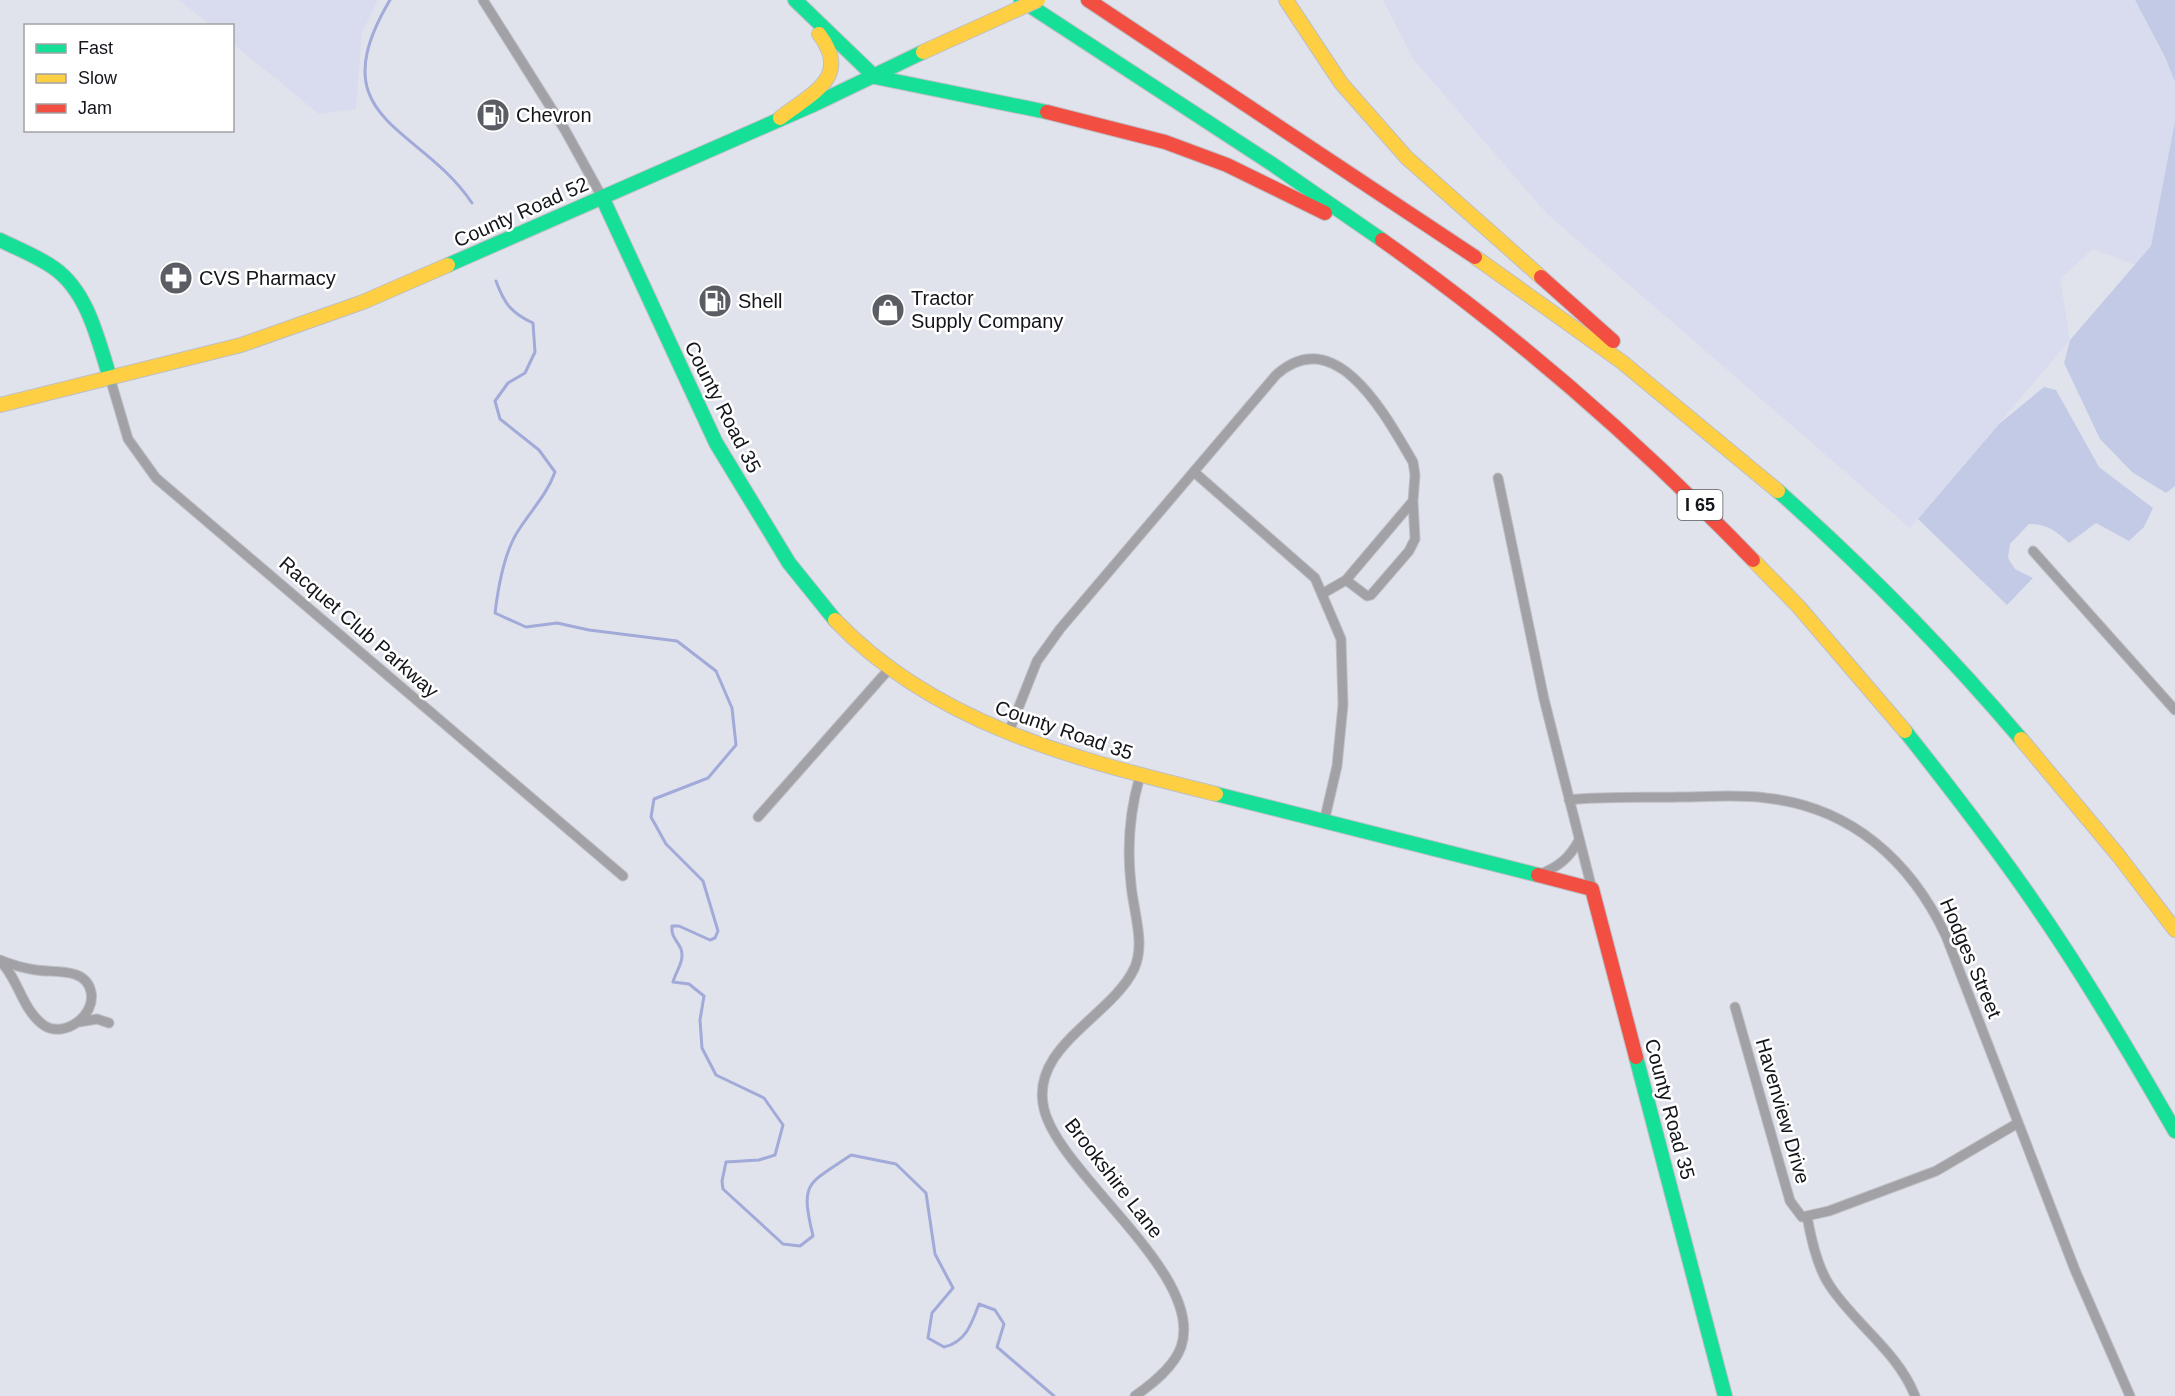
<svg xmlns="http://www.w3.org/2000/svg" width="2175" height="1396" font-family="Arial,sans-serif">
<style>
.built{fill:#d8dcee}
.green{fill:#c3cae5}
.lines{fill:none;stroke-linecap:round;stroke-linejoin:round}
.stream{stroke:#a1aad8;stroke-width:3}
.street-casing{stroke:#bdbfc6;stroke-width:11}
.fast-casing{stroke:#bdbfc6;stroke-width:16}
.slow-casing{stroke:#bdbfc6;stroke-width:16}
.jam-casing{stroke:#bdbfc6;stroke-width:16}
.street{stroke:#a2a2a6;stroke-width:9}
.fast{stroke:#16e098;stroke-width:14}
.slow{stroke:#ffcf43;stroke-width:14}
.jam{stroke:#f24e42;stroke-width:14}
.slow-bridge-casing{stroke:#bdbfc6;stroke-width:16;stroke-linecap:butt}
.slow-bridge{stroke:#ffcf43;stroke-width:14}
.labels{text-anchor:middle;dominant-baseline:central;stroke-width:5;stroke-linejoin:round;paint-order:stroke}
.shield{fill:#fff;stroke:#5a5b5f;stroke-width:1.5}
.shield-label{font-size:18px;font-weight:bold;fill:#13151b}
.poi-label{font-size:20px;fill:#13151b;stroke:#fff;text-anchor:start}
.street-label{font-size:20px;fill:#13151b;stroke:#fff}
</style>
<rect width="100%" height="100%" fill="#e1e3ec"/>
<path class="built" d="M 179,0 L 378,0 L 362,33 L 356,109 L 319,114 L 233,44 L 232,26 L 210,25 Z
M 1383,0 L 2135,0 L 2165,57 L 2175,82 L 2175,121 L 2151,246 L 2135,265 L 2093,249 L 2060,279 L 2070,340 L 1910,528 L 1546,213 L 1413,59 Z"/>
<path class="green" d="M 2135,0 L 2175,0 L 2175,82 L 2165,57 Z
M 2175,121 L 2175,486 L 2166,493 L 2132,472 L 2100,439 L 2064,363 L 2070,340 L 2151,246 Z
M 2044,387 L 2056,390 L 2099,467 L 2153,508 L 2144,527 L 2129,541 L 2096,523 L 2069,543 C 2056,531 2047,524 2029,524 L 2010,544 L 2008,558 L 2015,569 L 2033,578 L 2007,605 L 1918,519 L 1999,424 Z"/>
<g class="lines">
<path class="stream" d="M 390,0 C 318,121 419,124 472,203
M 496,281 C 504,303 511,313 533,323 L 535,352 L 525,373 L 508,383 L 495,401 L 500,419 L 539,450 L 555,472 C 547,494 533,508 520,528 C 505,549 498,588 495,613 L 526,627 L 557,623 L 589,630 L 677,641 L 716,671 L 732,708 L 736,745 L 708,778 L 654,799 L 651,817 L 666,844 L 703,881 L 718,931 L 715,938 L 710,940 L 679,926 L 672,926 C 671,937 677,940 681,949 C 685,961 676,971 673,982 L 689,984 L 704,996 L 700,1020 L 702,1048 L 716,1075 L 764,1098 L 783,1125 L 775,1155 L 759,1160 L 726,1162 L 722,1181 L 723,1189 L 783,1244 L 800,1246 L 813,1236 C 800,1181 807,1185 851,1155 L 896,1164 L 926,1193 L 935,1254 L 953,1288 L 932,1313 L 928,1338 L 944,1347 C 966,1342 972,1323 979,1304 L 995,1310 L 1004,1324 L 997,1347 L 1054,1396"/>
<defs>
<path id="street" d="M 483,0 L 565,130 L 602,197
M 110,378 L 128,439 L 156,478 L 623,876
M 1194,472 L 1315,578 L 1341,639 L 1343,705 L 1337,766 L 1324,822
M 1498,478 L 1544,699 L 1592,889
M 2033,551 L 2175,710
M 1346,580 L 1367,596 L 1371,595 L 1409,551 L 1415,539 L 1413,501
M 1008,734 L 1037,661 L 1060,629 L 1276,375 C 1337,320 1388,420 1413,462 L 1415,475 L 1413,501 L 1346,580 L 1322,594
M 1569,800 C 1605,796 1643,798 1679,797 C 1708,797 1737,794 1766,798 C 1851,807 1911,861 1946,936 L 2075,1270 L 2130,1396
M 758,817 L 890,668
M 1538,875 C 1558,867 1569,859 1579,840
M 0,960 C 12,965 23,968 36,970 C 55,973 86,967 91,992 C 96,1015 65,1038 45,1026 C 22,1011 19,979 0,961
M 1735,1007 L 1790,1201 L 1802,1217 L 1829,1211 L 1936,1171 L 2018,1123
M 79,1022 L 97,1019 L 109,1023
M 1807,1216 C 1811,1239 1817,1267 1830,1286 C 1855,1324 1898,1352 1915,1396
M 1135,1396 C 1152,1384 1174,1367 1181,1347 C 1206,1275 1060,1175 1044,1109 C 1029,1047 1111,1017 1134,969 C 1146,944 1133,910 1131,884 C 1127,849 1130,810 1140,776"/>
<path id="fast" d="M 795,0 L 875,77 L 1047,112
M 1021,0 L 1272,164 L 1382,240
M 602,197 L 716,443 L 789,563 L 835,620
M 0,240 C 18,249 37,256 54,268 C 88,292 98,340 110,378
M 448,265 L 815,104 L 923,52
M 1778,491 C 1865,568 1946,651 2021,739
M 1905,731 C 1951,789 1997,848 2039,910 C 2088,981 2132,1056 2175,1131
M 1216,794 L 1538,875
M 1636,1057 L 1725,1396"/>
<path id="slow" d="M 1286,0 L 1341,83 L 1407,158 L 1541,277
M 780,118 C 812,93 852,77 819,34
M 1475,257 L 1622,362 L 1778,491
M 0,405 L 241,345 L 363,302 L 448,265
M 1753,560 L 1798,606 L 1905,731
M 835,620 C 936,726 1080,760 1216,794
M 2021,739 L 2118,855 L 2175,930"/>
<path id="jam" d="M 1088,0 L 1475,257
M 1047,112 L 1165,142 L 1227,165 L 1325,213
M 1382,240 C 1515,334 1640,443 1753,560
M 1541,277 L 1613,341
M 1538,875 L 1592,889 L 1636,1057"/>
</defs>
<use href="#street" class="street-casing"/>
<use href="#fast" class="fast-casing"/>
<use href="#slow" class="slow-casing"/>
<use href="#jam" class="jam-casing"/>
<use href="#street" class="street"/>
<use href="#fast" class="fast"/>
<use href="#slow" class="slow"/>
<use href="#jam" class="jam"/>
<defs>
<path id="slow-bridge" d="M 923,52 L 1038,0"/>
</defs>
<use href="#slow-bridge" class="slow-bridge-casing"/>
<use href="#slow-bridge" class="slow-bridge"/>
</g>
<defs>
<symbol id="fuel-disc" viewBox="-11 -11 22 22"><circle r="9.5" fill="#5b5d64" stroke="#fff"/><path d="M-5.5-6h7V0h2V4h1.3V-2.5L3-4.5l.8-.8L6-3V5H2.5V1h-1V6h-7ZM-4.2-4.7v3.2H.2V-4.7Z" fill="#fff"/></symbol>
<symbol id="pharmacy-disc" viewBox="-11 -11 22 22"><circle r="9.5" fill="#5b5d64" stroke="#fff"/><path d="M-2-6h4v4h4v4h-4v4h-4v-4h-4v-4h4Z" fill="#fff"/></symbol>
<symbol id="shop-disc" viewBox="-11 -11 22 22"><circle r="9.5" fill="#5b5d64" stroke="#fff"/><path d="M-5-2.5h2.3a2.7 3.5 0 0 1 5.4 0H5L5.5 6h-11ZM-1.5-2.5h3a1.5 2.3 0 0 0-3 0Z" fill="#fff"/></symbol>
</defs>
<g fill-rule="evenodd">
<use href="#fuel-disc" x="474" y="96" width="38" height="38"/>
<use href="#pharmacy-disc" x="157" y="259" width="38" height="38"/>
<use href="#fuel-disc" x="696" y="282" width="38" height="38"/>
<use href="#shop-disc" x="869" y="291" width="38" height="38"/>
</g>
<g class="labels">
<rect class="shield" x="1677.5" y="490" width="45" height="30" rx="4.5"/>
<g class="shield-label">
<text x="1700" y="505">I 65</text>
</g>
<g class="poi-label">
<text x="516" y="115">Chevron</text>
<text x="199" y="278">CVS Pharmacy</text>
<text x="911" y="298">Tractor<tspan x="911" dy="23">Supply Company</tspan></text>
<text x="738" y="301">Shell</text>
</g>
<g class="street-label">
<text transform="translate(521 212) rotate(-24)">County Road 52</text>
<text transform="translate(723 407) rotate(63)">County Road 35</text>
<text transform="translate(359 627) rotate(41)">Racquet Club Parkway</text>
<text transform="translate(1064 730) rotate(19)">County Road 35</text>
<text transform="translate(1971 958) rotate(67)">Hodges Street</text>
<text transform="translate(1670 1109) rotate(75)">County Road 35</text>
<text transform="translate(1783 1111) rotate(74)">Havenview Drive</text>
<text transform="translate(1114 1178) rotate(52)">Brookshire Lane</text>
</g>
</g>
<rect x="24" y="24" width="210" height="108" fill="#ffffff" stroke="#a1a1a4" stroke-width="1.5"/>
<rect x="36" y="44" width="30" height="9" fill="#16e098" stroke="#a1a1a4" stroke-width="1.5"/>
<text x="78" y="54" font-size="18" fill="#13151b">Fast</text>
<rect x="36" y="74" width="30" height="9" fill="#ffcf43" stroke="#a1a1a4" stroke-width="1.5"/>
<text x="78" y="84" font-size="18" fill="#13151b">Slow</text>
<rect x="36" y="104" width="30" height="9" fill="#f24e42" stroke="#a1a1a4" stroke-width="1.5"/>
<text x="78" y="114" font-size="18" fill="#13151b">Jam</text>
</svg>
